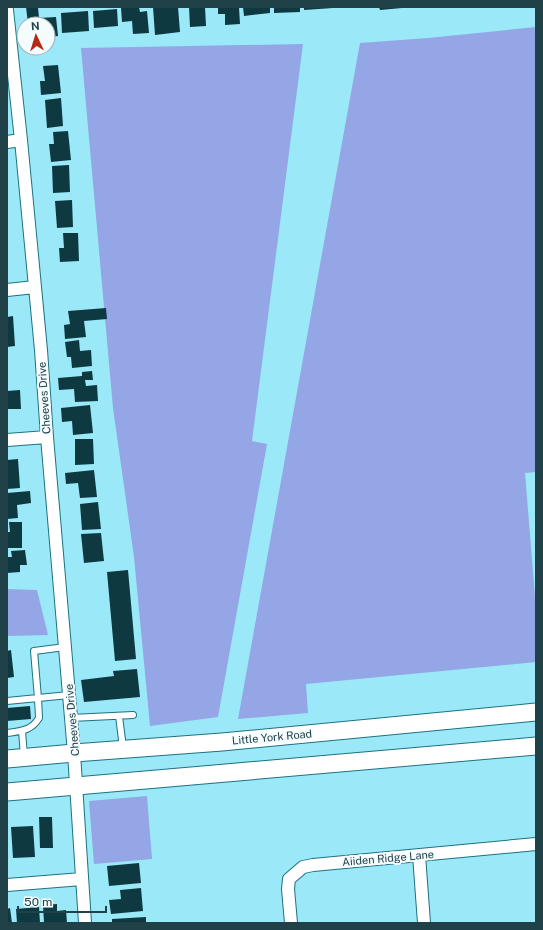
<svg xmlns="http://www.w3.org/2000/svg" width="543" height="930" font-family="'Public Sans',sans-serif">
<style>
.green{fill:#94a6e6}
.building{fill:#0e3941}
.lines{fill:none;stroke-linecap:round;stroke-linejoin:round}
.lane-casing{stroke:#1d7280;stroke-width:8}
.street-casing{stroke:#1d7280;stroke-width:14}
.secondary-casing{stroke:#1d7280;stroke-width:19}
.lane{stroke:#fff;stroke-width:6}
.street{stroke:#fff;stroke-width:12}
.secondary{stroke:#fff;stroke-width:17}
.labels{text-anchor:middle;dominant-baseline:central;stroke-width:4;stroke-linejoin:round;paint-order:stroke}
.street-label{font-size:11px;fill:#214148;stroke:#f5fcfe}
</style>
<rect width="100%" height="100%" fill="#9ae8f8"/>
<path class="green" d="M 536,27 L 536,472 L 525,473 L 536,609 L 536,662 L 306,684 L 308,713 L 238,719 L 360,43 L 428,38 Z
M 303,44 L 252,441 L 267,444 L 218,717 L 150,726 L 134,557 L 113,408 L 81,48 Z
M 7,589 L 37,590 L 48,635 L 7,636 Z
M 147,796 L 152,859 L 94,864 L 89,801 Z"/>
<path class="building" d="M 26,7 L 38,7 L 39,18 L 56,17 L 58,36 L 48,37 L 48,24 L 28,24 Z
M 139,7 L 140,12 L 147,11 L 149,33 L 133,34 L 132,21 L 122,22 L 121,8 Z
M 153,7 L 165,7 L 165,8 L 178,7 L 180,32 L 155,35 Z
M 189,7 L 205,7 L 206,26 L 190,27 Z
M 218,7 L 239,7 L 240,24 L 225,25 L 225,14 L 218,14 Z
M 243,7 L 270,7 L 270,13 L 244,16 Z
M 274,7 L 300,7 L 300,12 L 274,13 Z
M 304,7 L 333,7 L 333,8 L 304,10 Z
M 379,7 L 402,7 L 402,8 L 380,10 Z
M 117,9 L 118,26 L 94,28 L 93,11 Z
M 88,11 L 89,31 L 62,33 L 61,13 Z
M 58,65 L 61,93 L 41,95 L 40,81 L 45,81 L 43,66 Z
M 61,98 L 63,126 L 47,128 L 45,100 Z
M 68,131 L 71,160 L 51,162 L 49,144 L 54,144 L 53,132 Z
M 69,165 L 70,192 L 53,193 L 52,166 Z
M 72,200 L 73,227 L 57,228 L 55,201 Z
M 63,233 L 78,233 L 79,261 L 60,262 L 59,248 L 64,248 Z
M 106,308 L 107,319 L 84,321 L 86,337 L 65,339 L 64,325 L 70,324 L 68,311 Z
M 13,316 L 15,346 L 7,347 L 7,317 Z
M 79,340 L 80,351 L 91,350 L 92,366 L 72,368 L 71,357 L 67,357 L 65,342 Z
M 92,371 L 93,380 L 85,380 L 86,386 L 97,385 L 98,401 L 75,402 L 74,389 L 59,390 L 58,378 L 82,376 L 82,372 Z
M 20,390 L 21,409 L 7,409 L 7,391 Z
M 90,405 L 93,433 L 73,435 L 72,421 L 62,422 L 61,408 Z
M 75,439 L 93,439 L 94,464 L 75,465 Z
M 18,459 L 20,488 L 7,489 L 7,460 Z
M 94,470 L 97,497 L 80,498 L 78,483 L 66,484 L 65,473 Z
M 30,491 L 31,503 L 17,505 L 18,518 L 7,519 L 7,493 Z
M 98,502 L 101,529 L 82,530 L 80,504 Z
M 9,522 L 22,522 L 22,548 L 7,548 L 7,532 L 10,532 Z
M 101,533 L 104,561 L 84,563 L 81,534 Z
M 25,550 L 27,565 L 20,565 L 20,572 L 7,573 L 7,557 L 12,557 L 11,551 Z
M 128,570 L 136,659 L 115,661 L 107,572 Z
M 11,650 L 14,677 L 7,678 L 7,651 Z
M 137,669 L 140,697 L 84,702 L 81,680 L 114,676 L 113,671 Z
M 30,706 L 31,719 L 7,721 L 7,708 Z
M 39,817 L 52,817 L 53,848 L 40,848 Z
M 33,826 L 35,857 L 13,858 L 11,827 Z
M 139,863 L 141,883 L 109,886 L 107,866 Z
M 141,888 L 143,911 L 111,914 L 109,900 L 121,899 L 120,890 Z
M 57,904 L 57,911 L 66,910 L 67,923 L 44,923 L 43,905 Z
M 39,907 L 40,923 L 17,923 L 16,909 Z
M 10,908 L 12,923 L 7,923 L 7,909 Z
M 146,917 L 146,923 L 112,923 L 112,919 Z"/>
<g class="lines">
<defs>
<path id="lane" d="M 65,647 L 34,651 L 38,698 L 69,695
M 7,701 L 38,698 L 39,718 C 31,731 21,731 7,733
M 119,716 L 123,748
M 71,718 L 133,715
M 22,731 L 24,756"/>
<path id="street" d="M 7,10 L 21,140 L 41,350 L 47,437 L 74,753 L 85,923
M 7,142 L 21,140
M 7,290 L 35,287
M 7,440 L 47,437
M 419,855 L 424,923
M 7,885 L 82,879
M 291,923 L 288,889 L 289,879 L 303,867 L 313,865 L 536,844"/>
<path id="secondary" d="M 7,759 L 74,753 L 222,742 L 536,712
M 7,792 L 536,746"/>
</defs>
<use href="#lane" class="lane-casing"/>
<use href="#street" class="street-casing"/>
<use href="#secondary" class="secondary-casing"/>
<use href="#lane" class="lane"/>
<use href="#street" class="street"/>
<use href="#secondary" class="secondary"/>
</g>
<g class="labels">
<g class="street-label">
<text transform="translate(44 398) rotate(-94)">Cheeves Drive</text>
<text transform="translate(72 720) rotate(-95)">Cheeves Drive</text>
<text transform="translate(272 737) rotate(-5)">Little York Road</text>
<text transform="translate(388 858) rotate(-5)">Aiiden Ridge Lane</text>
</g>
</g>
<rect width="543" height="930" fill="none" stroke="#214148" stroke-width="16"/>
<g transform="translate(36 36) rotate(356)"><circle r="19" fill="#f5fcfe" stroke="#a0b1b5"/>
<path d="M0-3L7 15L0 10L-7 15Z" fill="#b52912"/>
<text y="-6" font-size="11" font-weight="bold" text-anchor="middle" fill="#214148">N</text>
</g>
<path d="M18 906v6h88v-6" fill="none" stroke="#214148" stroke-width="2"/>
<text x="24" y="906" font-size="12" fill="#214148" stroke="#f5fcfe" stroke-width="3" paint-order="stroke">50 m</text>
</svg>
